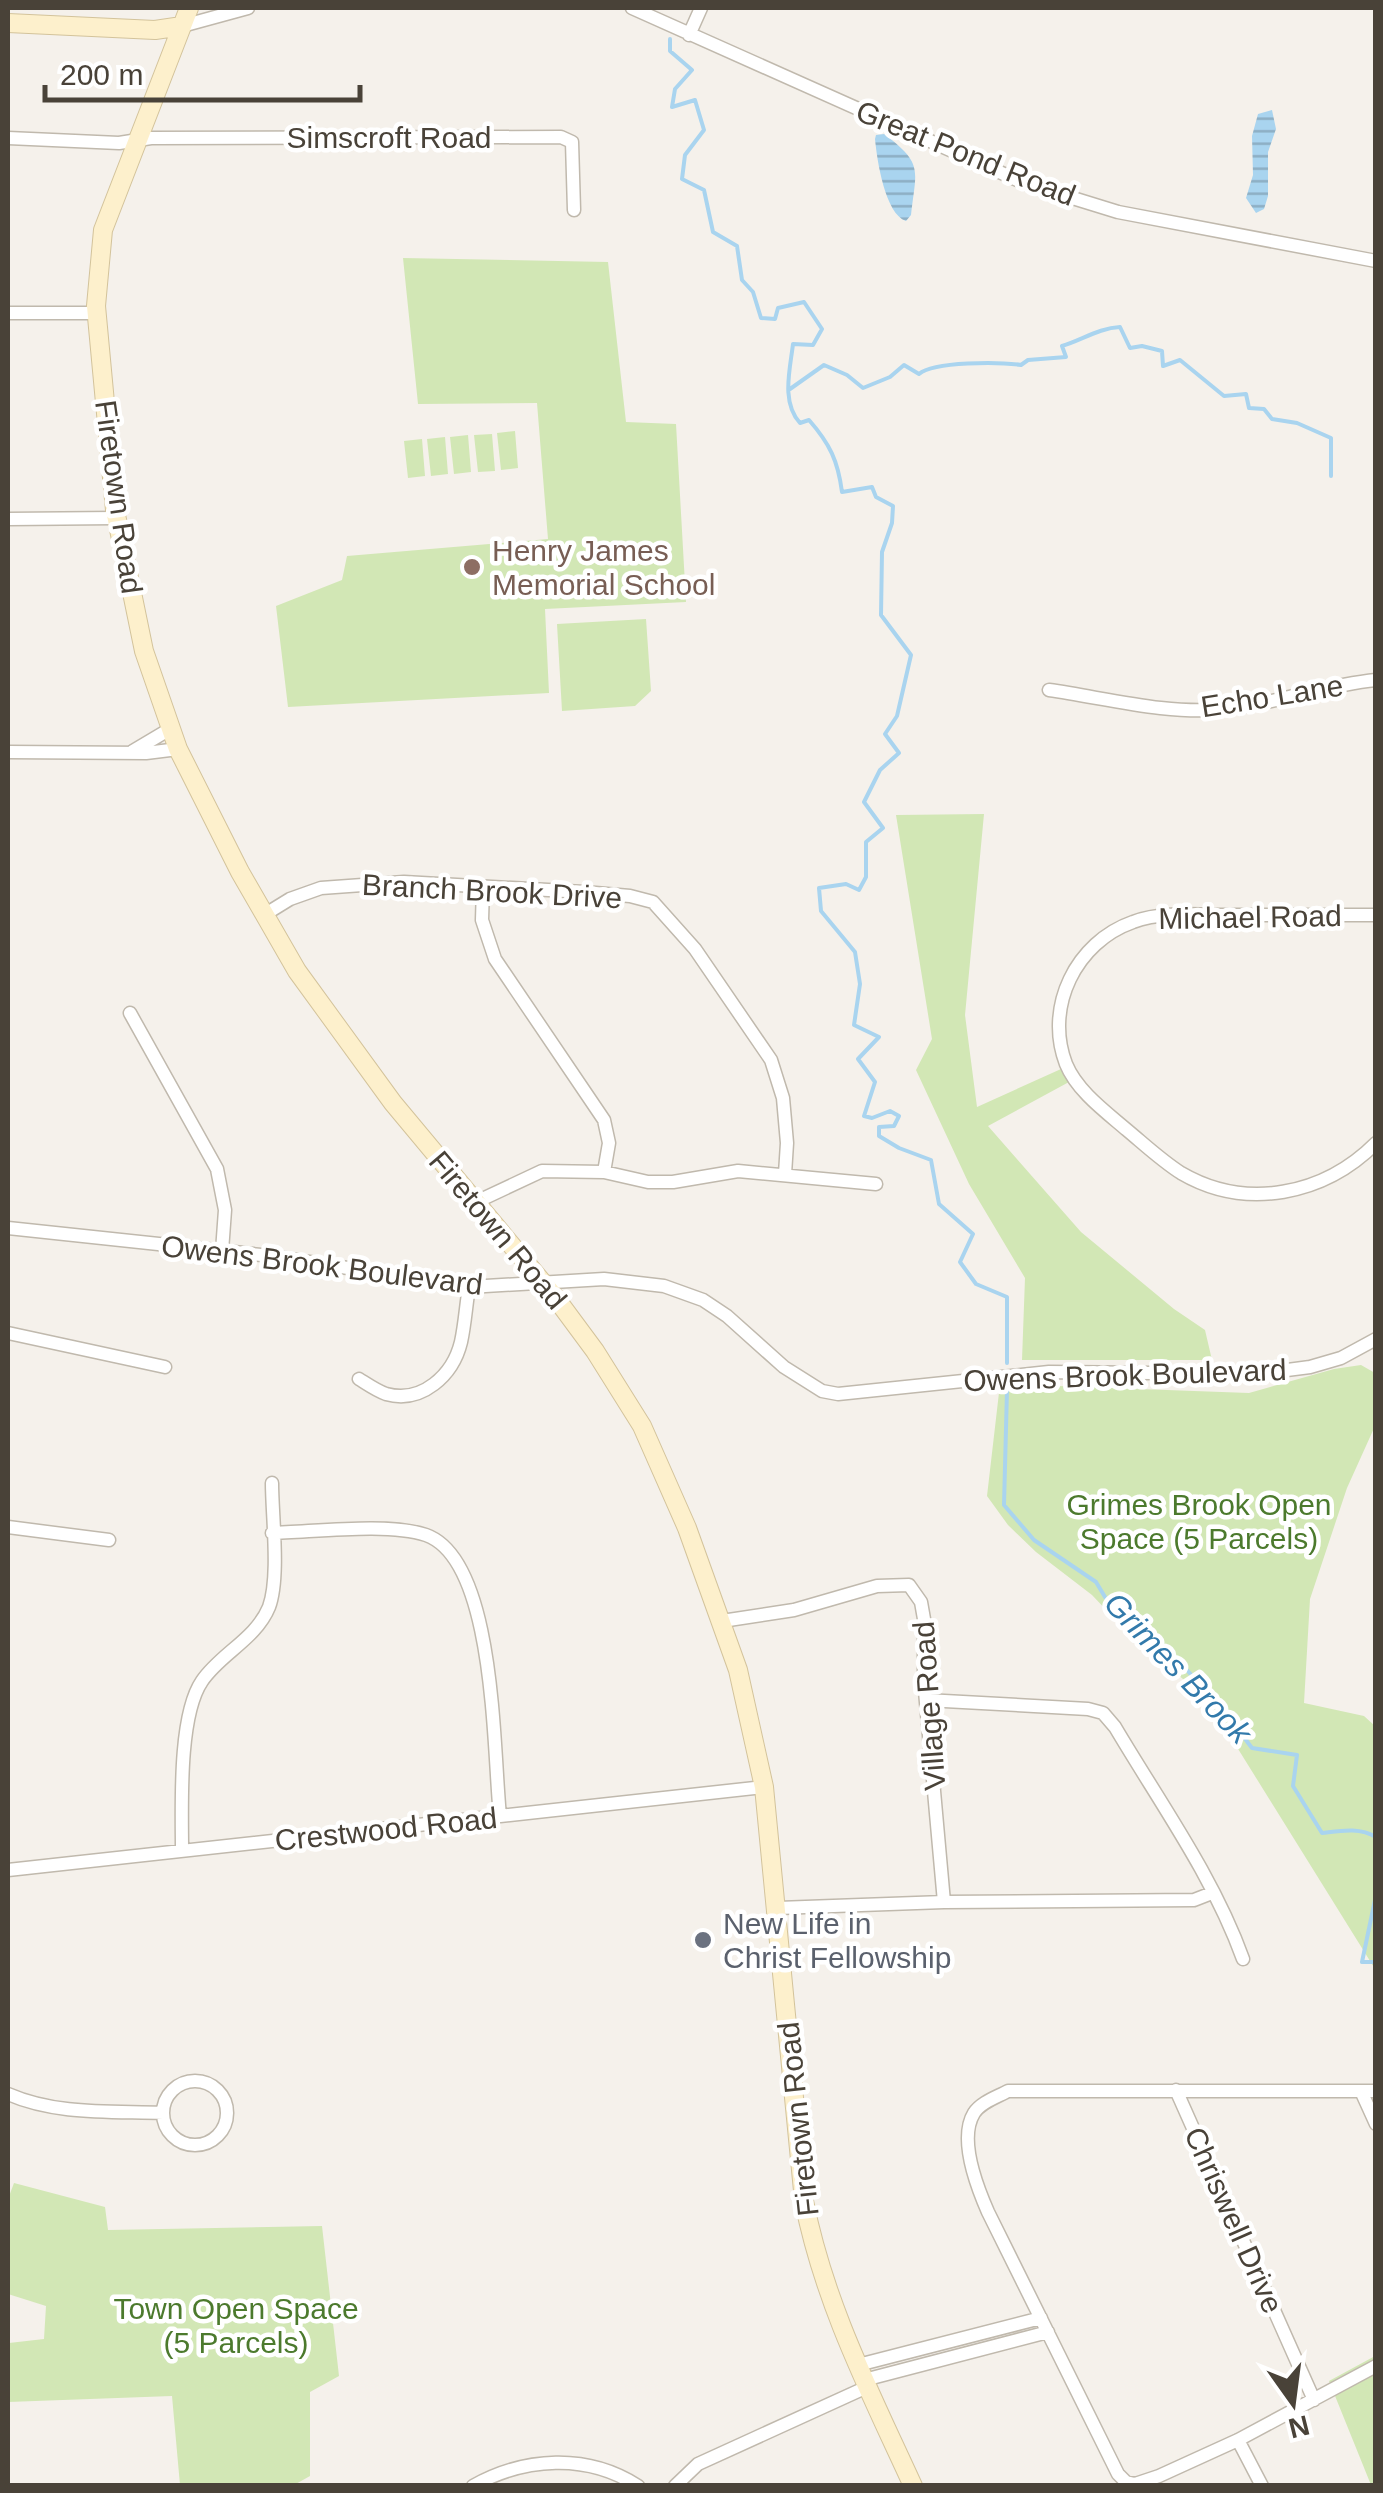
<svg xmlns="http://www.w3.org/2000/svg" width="1383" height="2493" font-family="Helvetica,sans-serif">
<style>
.green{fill:#d2e7b5}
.water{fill:url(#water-rules)}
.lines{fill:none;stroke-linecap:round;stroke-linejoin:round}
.stream{stroke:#a9d4ef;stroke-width:4}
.street-casing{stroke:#c0b9ad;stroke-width:15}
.secondary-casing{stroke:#d3c39b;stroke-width:20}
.street{stroke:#fff;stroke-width:12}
.secondary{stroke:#fdf0cc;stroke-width:18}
.education-dot{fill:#8d6e63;stroke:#fff;stroke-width:4}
.worship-dot{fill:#6b7280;stroke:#fff;stroke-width:4}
.labels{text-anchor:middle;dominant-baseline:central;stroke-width:9;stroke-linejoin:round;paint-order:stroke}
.street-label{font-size:30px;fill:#494238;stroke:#fff}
.education-label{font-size:30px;fill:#785e54;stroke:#fff;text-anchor:start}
.park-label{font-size:30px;fill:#4c7a2d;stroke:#fff}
.worship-label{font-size:30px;fill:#5b616d;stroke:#fff;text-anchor:start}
.water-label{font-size:32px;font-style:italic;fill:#327aab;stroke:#fff}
</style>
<defs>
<pattern id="water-rules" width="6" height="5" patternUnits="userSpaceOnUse" patternTransform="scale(2.5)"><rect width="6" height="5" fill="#a9d4ef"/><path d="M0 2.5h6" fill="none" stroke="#8caec3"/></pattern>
</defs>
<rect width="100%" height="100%" fill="#f5f1eb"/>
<path class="green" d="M 403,258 L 608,262 L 626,422 L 676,424 L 686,602 L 545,609 L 549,693 L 288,707 L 276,606 L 342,580 L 347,556 L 548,539 L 537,403 L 418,404 Z
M 515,431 L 518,468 L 501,470 L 497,433 Z
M 492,434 L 495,471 L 478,472 L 474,435 Z
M 468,435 L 471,472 L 454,474 L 450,437 Z
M 445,437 L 448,474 L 431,476 L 427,439 Z
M 422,439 L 425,476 L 408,478 L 404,441 Z
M 646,619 L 651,691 L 635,706 L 562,711 L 557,624 Z
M 984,814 L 965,1015 L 977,1107 L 1061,1069 L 1069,1082 L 988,1126 L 1081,1232 L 1174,1309 L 1205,1330 L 1212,1360 L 1022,1360 L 1025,1278 L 969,1184 L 916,1070 L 932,1039 L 896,815 Z
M 1361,1365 L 1375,1373 L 1375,1426 L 1347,1488 L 1310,1599 L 1304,1703 L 1364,1716 L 1375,1726 L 1375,1969 L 1207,1699 L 1129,1634 L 1092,1595 L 1036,1552 L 1008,1525 L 987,1496 L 1000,1384 L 1249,1393 L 1334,1369 Z
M 14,2183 L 105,2207 L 108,2230 L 322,2226 L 339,2376 L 310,2392 L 310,2476 L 294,2485 L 180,2485 L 172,2396 L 8,2402 L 9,2343 L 44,2339 L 46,2306 L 8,2294 L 8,2199 Z
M 1375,2356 L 1375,2485 L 1371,2485 L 1329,2381 Z"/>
<path class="water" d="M 1272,110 L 1276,129 L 1268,152 L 1268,196 L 1264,209 L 1256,213 L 1246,198 L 1253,175 L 1252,136 L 1258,114 Z
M 884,134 C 924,164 916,169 911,215 L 906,221 C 885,214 877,160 875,139 L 876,135 Z"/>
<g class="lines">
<path class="stream" d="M 670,39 L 670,51 L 692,70 L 675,89 L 672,107 L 695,100 L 704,130 L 685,155 L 682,179 L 704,190 L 713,232 L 737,246 L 742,280 L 753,292 L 761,318 L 775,319 L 778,308 L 804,302 L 822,329 L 813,345 L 793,344 C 790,370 781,402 800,423 L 809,420 C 830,444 838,461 842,492 L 872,487 L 876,497 L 893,506 L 892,523 L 882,552 L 881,615 L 911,655 L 897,716 L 885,734 L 899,753 L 880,770 L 864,802 L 883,828 L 866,842 L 866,877 L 859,890 L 846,884 L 819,888 L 821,911 L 855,952 L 860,984 L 854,1025 L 879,1037 L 858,1059 L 875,1082 L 864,1116 L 872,1118 L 890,1111 L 899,1116 L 894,1126 L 879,1127 L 879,1136 L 899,1148 L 931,1160 L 939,1204 L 973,1234 L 960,1262 L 976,1284 L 1007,1297 L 1007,1363
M 790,389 L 824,365 L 847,375 L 863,388 L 890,377 L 904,365 L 919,374 C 934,361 1000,362 1021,365 L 1028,360 L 1066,357 L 1062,346 C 1082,340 1099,328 1120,327 L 1130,348 L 1142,346 L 1162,351 L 1163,366 L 1180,360 L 1224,396 L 1246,394 L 1249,408 L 1264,409 L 1272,419 L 1297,423 L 1331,438 L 1331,476
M 1007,1390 L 1004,1505 L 1034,1540 L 1096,1582 L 1111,1607 L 1132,1616 L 1173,1655 L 1220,1706 L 1252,1748 L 1297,1755 L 1293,1786 L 1322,1833 C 1340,1831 1359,1827 1376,1837
M 1376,1895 L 1362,1962 L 1376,1962"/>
<defs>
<path id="street" d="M 632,8 L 1024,183 L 1118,212 L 1376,261
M 182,26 L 248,8
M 689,35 L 701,8
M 8,138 L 119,143 L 151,138 L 561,137 L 572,142 L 574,210
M 8,313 L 96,313
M 8,519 L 116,518
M 1049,690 C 1106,698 1167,715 1225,709 C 1275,704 1324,685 1376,680
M 133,751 L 170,729
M 8,752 L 146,753 L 178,749
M 483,887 L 482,920 L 495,959 L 604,1120 L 609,1143 L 604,1172
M 264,915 L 290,899 L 321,888 L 404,882 L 584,892 L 630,896 L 653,902 L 695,949 L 771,1060 L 783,1098 L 787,1143 L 785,1174
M 1376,915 C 1327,915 1279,915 1231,915 C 1200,915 1162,911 1133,922 C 1076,942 1044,1007 1066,1064 C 1077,1091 1106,1112 1127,1130 C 1145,1145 1162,1161 1181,1173 C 1246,1211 1324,1195 1376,1143
M 130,1013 L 217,1169 L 225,1210 L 222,1251
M 476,1202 L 542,1171 L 604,1172 L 648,1182 L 673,1182 L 738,1171 L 876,1184
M 8,1228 L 271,1256 L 469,1287 L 604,1279 L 664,1286 L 703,1300 L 727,1316 L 784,1367 L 822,1391 L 838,1394 L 1049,1372 L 1257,1374 L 1310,1367 L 1341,1358 L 1376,1339
M 8,1333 L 165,1367
M 359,1379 C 367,1384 377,1391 386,1394 C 422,1404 453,1375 461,1342 C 465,1324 466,1305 469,1287
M 8,1527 L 109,1540
M 272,1533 C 314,1532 388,1522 426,1535 C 496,1560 493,1751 500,1816
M 722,1621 L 794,1610 L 877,1586 L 909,1585 L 921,1602 L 924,1619 L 924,1680 L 944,1902
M 926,1700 L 1088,1709 L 1103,1713 L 1115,1727 C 1160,1803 1213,1876 1243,1959
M 182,1850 C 182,1808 178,1716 202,1681 C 220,1654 256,1639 269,1607 C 280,1577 272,1516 272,1483
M 8,1870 L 764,1787
M 778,1908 L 944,1902 L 1194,1900 L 1212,1893
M163 2113a32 32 0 1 1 64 0a32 32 0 1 1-64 0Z
M 1176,2090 L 1314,2400
M 1361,2091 L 1376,2124
M 1376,2091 L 1008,2091 C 997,2097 981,2102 974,2113 C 958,2139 977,2187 988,2212 L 1118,2474 L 1126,2482 L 1135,2484 L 1159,2476 L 1238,2440 L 1376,2366
M 8,2094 C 56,2115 110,2111 163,2113
M 858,2365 L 1041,2318
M 864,2380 L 1048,2332
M 1238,2440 L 1262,2486
M 473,2486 C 525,2457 587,2453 638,2486
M 675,2486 L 698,2464 L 867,2387"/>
<path id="secondary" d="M 189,8 L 103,230 L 96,306 L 115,510 L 144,651 L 178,749 L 240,872 L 297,971 L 393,1103 L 558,1301 L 595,1351 L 642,1426 L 687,1528 L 738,1670 L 764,1787 L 804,2201 C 824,2303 870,2392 913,2486
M 8,23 L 155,30 L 182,26"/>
</defs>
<use href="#street" class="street-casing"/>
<use href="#secondary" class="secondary-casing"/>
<use href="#street" class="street"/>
<use href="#secondary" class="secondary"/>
</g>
<circle class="education-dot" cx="472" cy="567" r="10"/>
<circle class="worship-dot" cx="703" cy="1940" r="10"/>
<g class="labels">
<g class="street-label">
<text x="389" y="137">Simscroft Road</text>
<text transform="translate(966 153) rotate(22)">Great Pond Road</text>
<text transform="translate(119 497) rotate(82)">Firetown Road</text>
<text transform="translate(1272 696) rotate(-9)">Echo Lane</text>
<text transform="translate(492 891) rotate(3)">Branch Brook Drive</text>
<text transform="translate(1250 917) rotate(-1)">Michael Road</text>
<text transform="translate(498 1230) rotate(50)">Firetown Road</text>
<text transform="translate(322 1265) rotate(7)">Owens Brook Boulevard</text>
<text transform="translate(1125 1375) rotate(-2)">Owens Brook Boulevard</text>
<text transform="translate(929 1706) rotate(-94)">Village Road</text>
<text transform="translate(386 1829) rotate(-6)">Crestwood Road</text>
<text transform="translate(798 2119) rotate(-96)">Firetown Road</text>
<text transform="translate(1234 2220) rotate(66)">Chriswell Drive</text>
</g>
<g class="education-label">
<text x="492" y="550">Henry James<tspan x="492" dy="34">Memorial School</tspan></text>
</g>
<g class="park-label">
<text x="1199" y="1504">Grimes Brook Open<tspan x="1199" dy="34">Space (5 Parcels)</tspan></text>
<text x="236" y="2308">Town Open Space<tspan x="236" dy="34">(5 Parcels)</tspan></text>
</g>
<g class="worship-label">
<text x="723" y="1923">New Life in<tspan x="723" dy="34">Christ Fellowship</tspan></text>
</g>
<g class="water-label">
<text transform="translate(1178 1668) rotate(46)">Grimes Brook</text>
</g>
</g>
<rect width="1383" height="2493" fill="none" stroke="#494238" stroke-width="20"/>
<g transform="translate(1293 2403) rotate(166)" stroke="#ffffff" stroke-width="8" paint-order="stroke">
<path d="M0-8L18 38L0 25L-18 38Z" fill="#494238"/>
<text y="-15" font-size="28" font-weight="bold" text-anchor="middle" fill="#494238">N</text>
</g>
<path d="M45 85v15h315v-15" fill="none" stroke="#494238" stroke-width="5"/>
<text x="60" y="85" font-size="30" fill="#494238" stroke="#ffffff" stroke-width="8" paint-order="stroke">200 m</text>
</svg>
